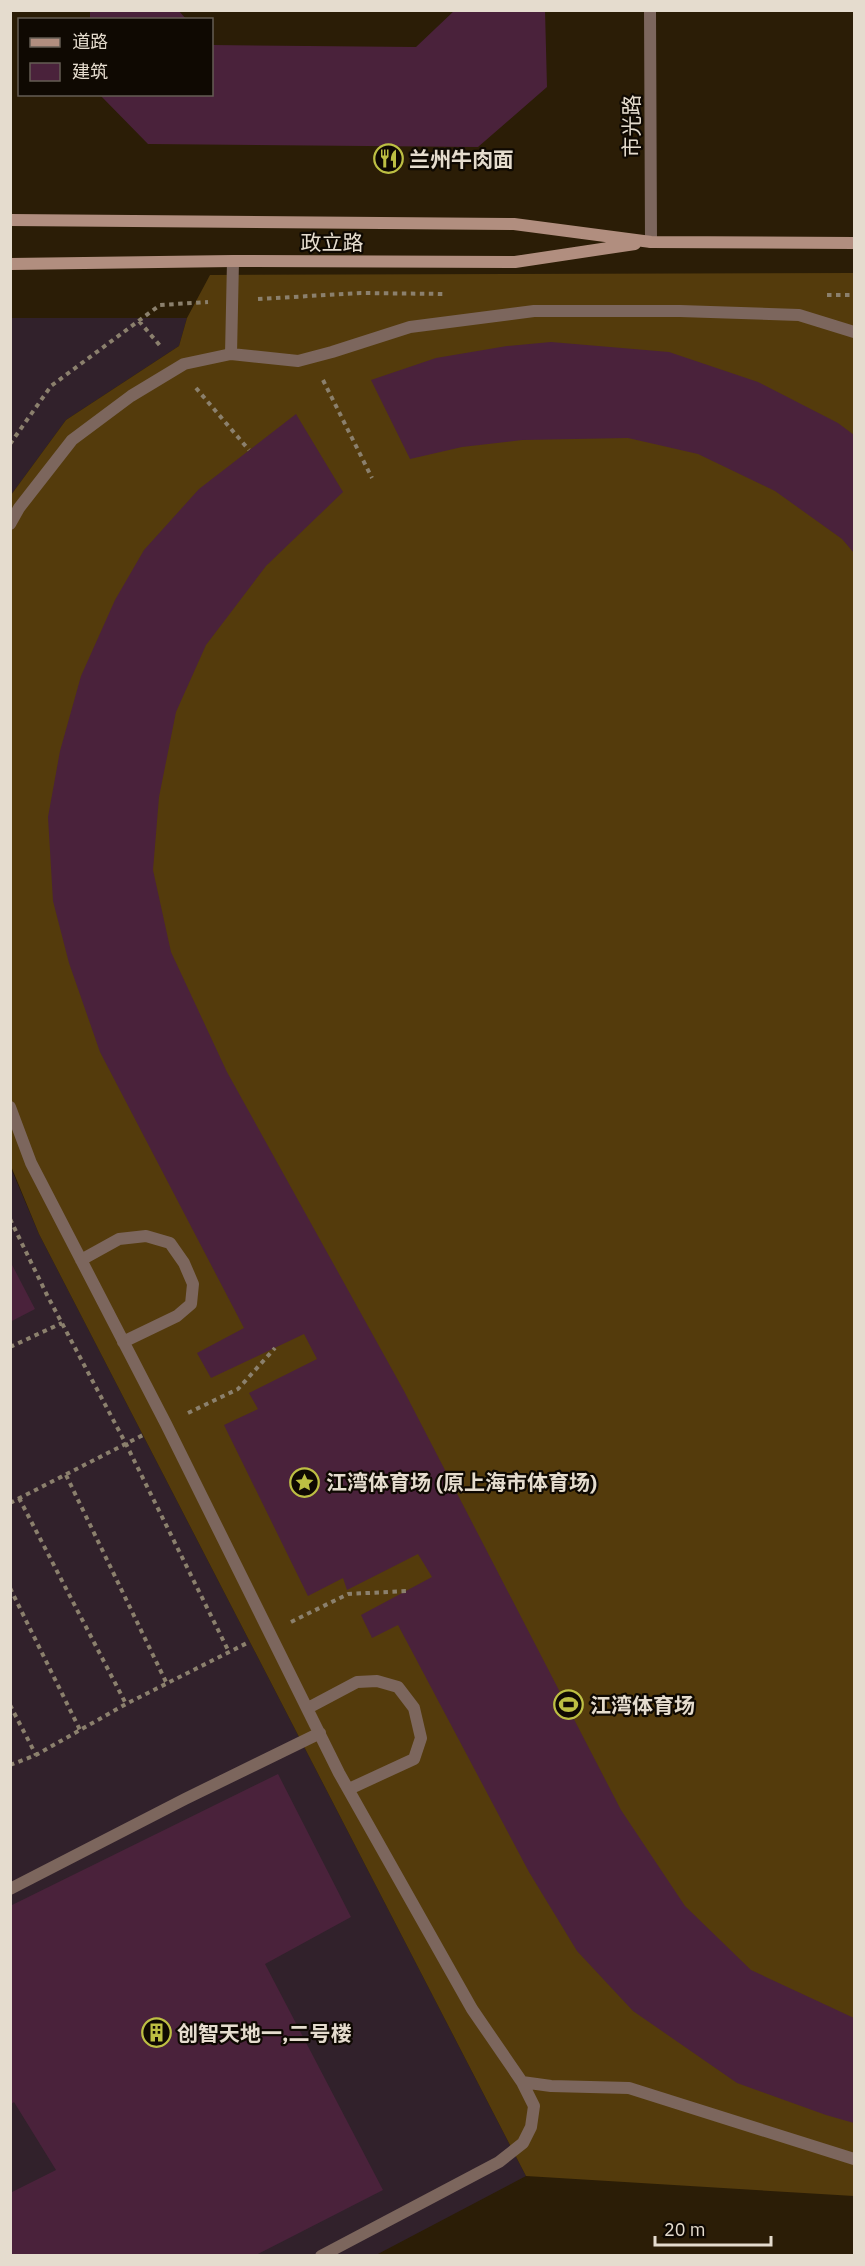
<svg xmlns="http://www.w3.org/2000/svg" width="865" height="2266" font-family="'IBM Plex Sans','Noto Sans SC',sans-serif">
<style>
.commercial{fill:#31212b}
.garden{fill:#543b0c}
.building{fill:#4a223b}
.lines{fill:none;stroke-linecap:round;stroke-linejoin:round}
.path{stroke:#8b806d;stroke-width:4;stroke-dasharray:4.5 4.5;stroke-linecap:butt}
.service{stroke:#7c665d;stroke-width:12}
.tertiary{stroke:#7c665d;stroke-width:12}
.secondary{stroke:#b18e7f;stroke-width:12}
.labels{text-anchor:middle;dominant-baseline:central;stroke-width:4.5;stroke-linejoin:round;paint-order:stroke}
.street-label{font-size:21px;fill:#e5dcce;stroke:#0f0902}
.poi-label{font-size:21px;font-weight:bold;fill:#e5dcce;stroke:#0f0902;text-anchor:start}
</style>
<rect width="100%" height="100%" fill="#2b1d06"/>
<path class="commercial" d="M 11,318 L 187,318 L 179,346 L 66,420 L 11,495 Z
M 10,1166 L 39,1234 L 526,2176 L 376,2255 L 11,2255 Z"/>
<path class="garden" d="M 854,273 L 854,2196 L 526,2176 L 39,1234 L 11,1166 L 11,495 L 66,420 L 179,346 L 187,318 L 210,275 Z"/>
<path class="building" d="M 90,10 L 178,10 L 187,20 L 90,20 Z
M 455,10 L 545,10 L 547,87 L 478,147 L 148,144 L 99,94 L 212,94 L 212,45 L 416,47 Z
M 551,342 L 669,352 L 758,382 L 838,423 L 854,435 L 854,553 L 842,539 L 775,491 L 698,454 L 628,438 L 522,440 L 462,447 L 410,459 L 371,380 L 436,358 L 507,346 Z
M 296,414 L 343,492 L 266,566 L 206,645 L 176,712 L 159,797 L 153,870 L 171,952 L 227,1072 L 404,1391 L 621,1810 L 685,1906 L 751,1970 L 854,2018 L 854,2123 L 826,2115 L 737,2083 L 633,2011 L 577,1951 L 529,1872 L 398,1625 L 372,1638 L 361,1615 L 432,1577 L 418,1554 L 347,1590 L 343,1578 L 308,1596 L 224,1425 L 258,1409 L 249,1393 L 317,1359 L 304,1334 L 211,1378 L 197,1353 L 244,1328 L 100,1052 L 69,963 L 53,901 L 48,817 L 60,751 L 81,676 L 115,600 L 144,550 L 199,489 Z
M 10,1261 L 35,1309 L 10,1322 Z
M 278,1774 L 351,1917 L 265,1964 L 383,2190 L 254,2256 L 10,2256 L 10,2193 L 56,2170 L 14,2102 L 10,2105 L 10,1906 Z"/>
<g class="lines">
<path class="path" d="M 827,295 L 854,295
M 258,299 L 361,293 L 445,294
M 139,321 L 162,348
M 323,380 L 372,478
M 196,388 L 249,450
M 10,444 L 51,386 L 160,305 L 208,302
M 10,1219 L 47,1295 L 126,1444 L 229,1652
M 10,1347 L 62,1323
M 188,1413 L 238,1389 L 275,1348
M 66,1475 L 167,1684
M 19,1498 L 126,1704
M 10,1503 L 143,1435
M 10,1588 L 80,1730
M 291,1622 L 348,1594 L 407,1591
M 10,1705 L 36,1755
M 10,1765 L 36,1755 L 126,1704 L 247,1643"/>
<path class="service" d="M 231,354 L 233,261
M 10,524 L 19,508 L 72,440 L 131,396 L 184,364 L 231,354 L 298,361 L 332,352 L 410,327 L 534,311 L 680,311 L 799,315 L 854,332
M 10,1107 L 31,1163 L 166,1424 L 339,1773 L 472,2009 L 522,2082 L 534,2106 L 531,2127 L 523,2143 L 499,2162 L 321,2256
M 81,1260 L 119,1239 L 146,1236 L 170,1243 L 184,1263 L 193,1284 L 191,1304 L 177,1316 L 123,1342
M 308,1708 L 357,1682 L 377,1681 L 398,1687 L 414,1708 L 421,1738 L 414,1759 L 349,1789
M 10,1889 L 185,1799 L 320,1733
M 522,2082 L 551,2086 L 629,2088 L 854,2159"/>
<path class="tertiary" d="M 650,10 L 651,242"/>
<path class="secondary" d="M 10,220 L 514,224 L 651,242 L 854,243
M 10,264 L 233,261 L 515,262 L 635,244"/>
</g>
<defs>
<symbol id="restaurant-ring" viewBox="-11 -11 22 22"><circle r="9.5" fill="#0f0902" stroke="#bdbf43" stroke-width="1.5"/><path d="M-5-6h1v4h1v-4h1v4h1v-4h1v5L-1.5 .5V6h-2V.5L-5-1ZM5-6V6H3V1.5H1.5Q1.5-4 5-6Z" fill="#bdbf43"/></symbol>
<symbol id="sight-ring" viewBox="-11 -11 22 22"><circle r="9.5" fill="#0f0902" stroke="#bdbf43" stroke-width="1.5"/><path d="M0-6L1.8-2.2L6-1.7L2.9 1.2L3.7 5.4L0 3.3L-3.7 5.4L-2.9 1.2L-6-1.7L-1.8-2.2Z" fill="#bdbf43"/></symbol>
<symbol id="stadium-ring" viewBox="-11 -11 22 22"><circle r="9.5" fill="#0f0902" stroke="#bdbf43" stroke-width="1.5"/><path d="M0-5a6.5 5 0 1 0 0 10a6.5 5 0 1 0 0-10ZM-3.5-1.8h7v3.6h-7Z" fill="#bdbf43"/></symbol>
<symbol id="building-ring" viewBox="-11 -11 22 22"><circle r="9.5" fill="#0f0902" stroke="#bdbf43" stroke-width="1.5"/><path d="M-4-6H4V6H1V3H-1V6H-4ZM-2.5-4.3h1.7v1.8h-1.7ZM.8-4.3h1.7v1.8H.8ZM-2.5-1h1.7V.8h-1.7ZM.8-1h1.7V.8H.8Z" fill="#bdbf43"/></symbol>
</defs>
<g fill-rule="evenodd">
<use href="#restaurant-ring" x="372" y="142" width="33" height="33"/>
<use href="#sight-ring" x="288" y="1466" width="33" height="33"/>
<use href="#stadium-ring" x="552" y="1688" width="33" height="33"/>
<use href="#building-ring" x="140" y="2016" width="33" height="33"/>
</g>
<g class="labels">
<g class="street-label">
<text transform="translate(631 126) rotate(-90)">市光路</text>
<text x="332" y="242">政立路</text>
</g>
<g class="poi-label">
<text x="409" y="159">兰州牛肉面</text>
<text x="326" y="1482">江湾体育场 (原上海市体育场)</text>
<text x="590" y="1705">江湾体育场</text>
<text x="177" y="2033">创智天地一,二号楼</text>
</g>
</g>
<rect width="865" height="2266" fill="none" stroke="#e5dcce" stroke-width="24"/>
<rect x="18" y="18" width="195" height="78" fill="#0f0902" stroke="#655d54" stroke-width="1.5"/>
<rect x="30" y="38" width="30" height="9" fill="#b18e7f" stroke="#655d54" stroke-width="1.5"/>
<text x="72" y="48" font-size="18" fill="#e5dcce">道路</text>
<rect x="30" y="63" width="30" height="18" fill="#4a223b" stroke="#655d54" stroke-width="1.5"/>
<text x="72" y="78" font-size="18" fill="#e5dcce">建筑</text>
<path d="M655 2236v9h116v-9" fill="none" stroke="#e5dcce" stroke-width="3"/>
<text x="664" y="2236" font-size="18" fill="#e5dcce" stroke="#0f0902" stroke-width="4.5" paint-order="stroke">20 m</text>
</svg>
